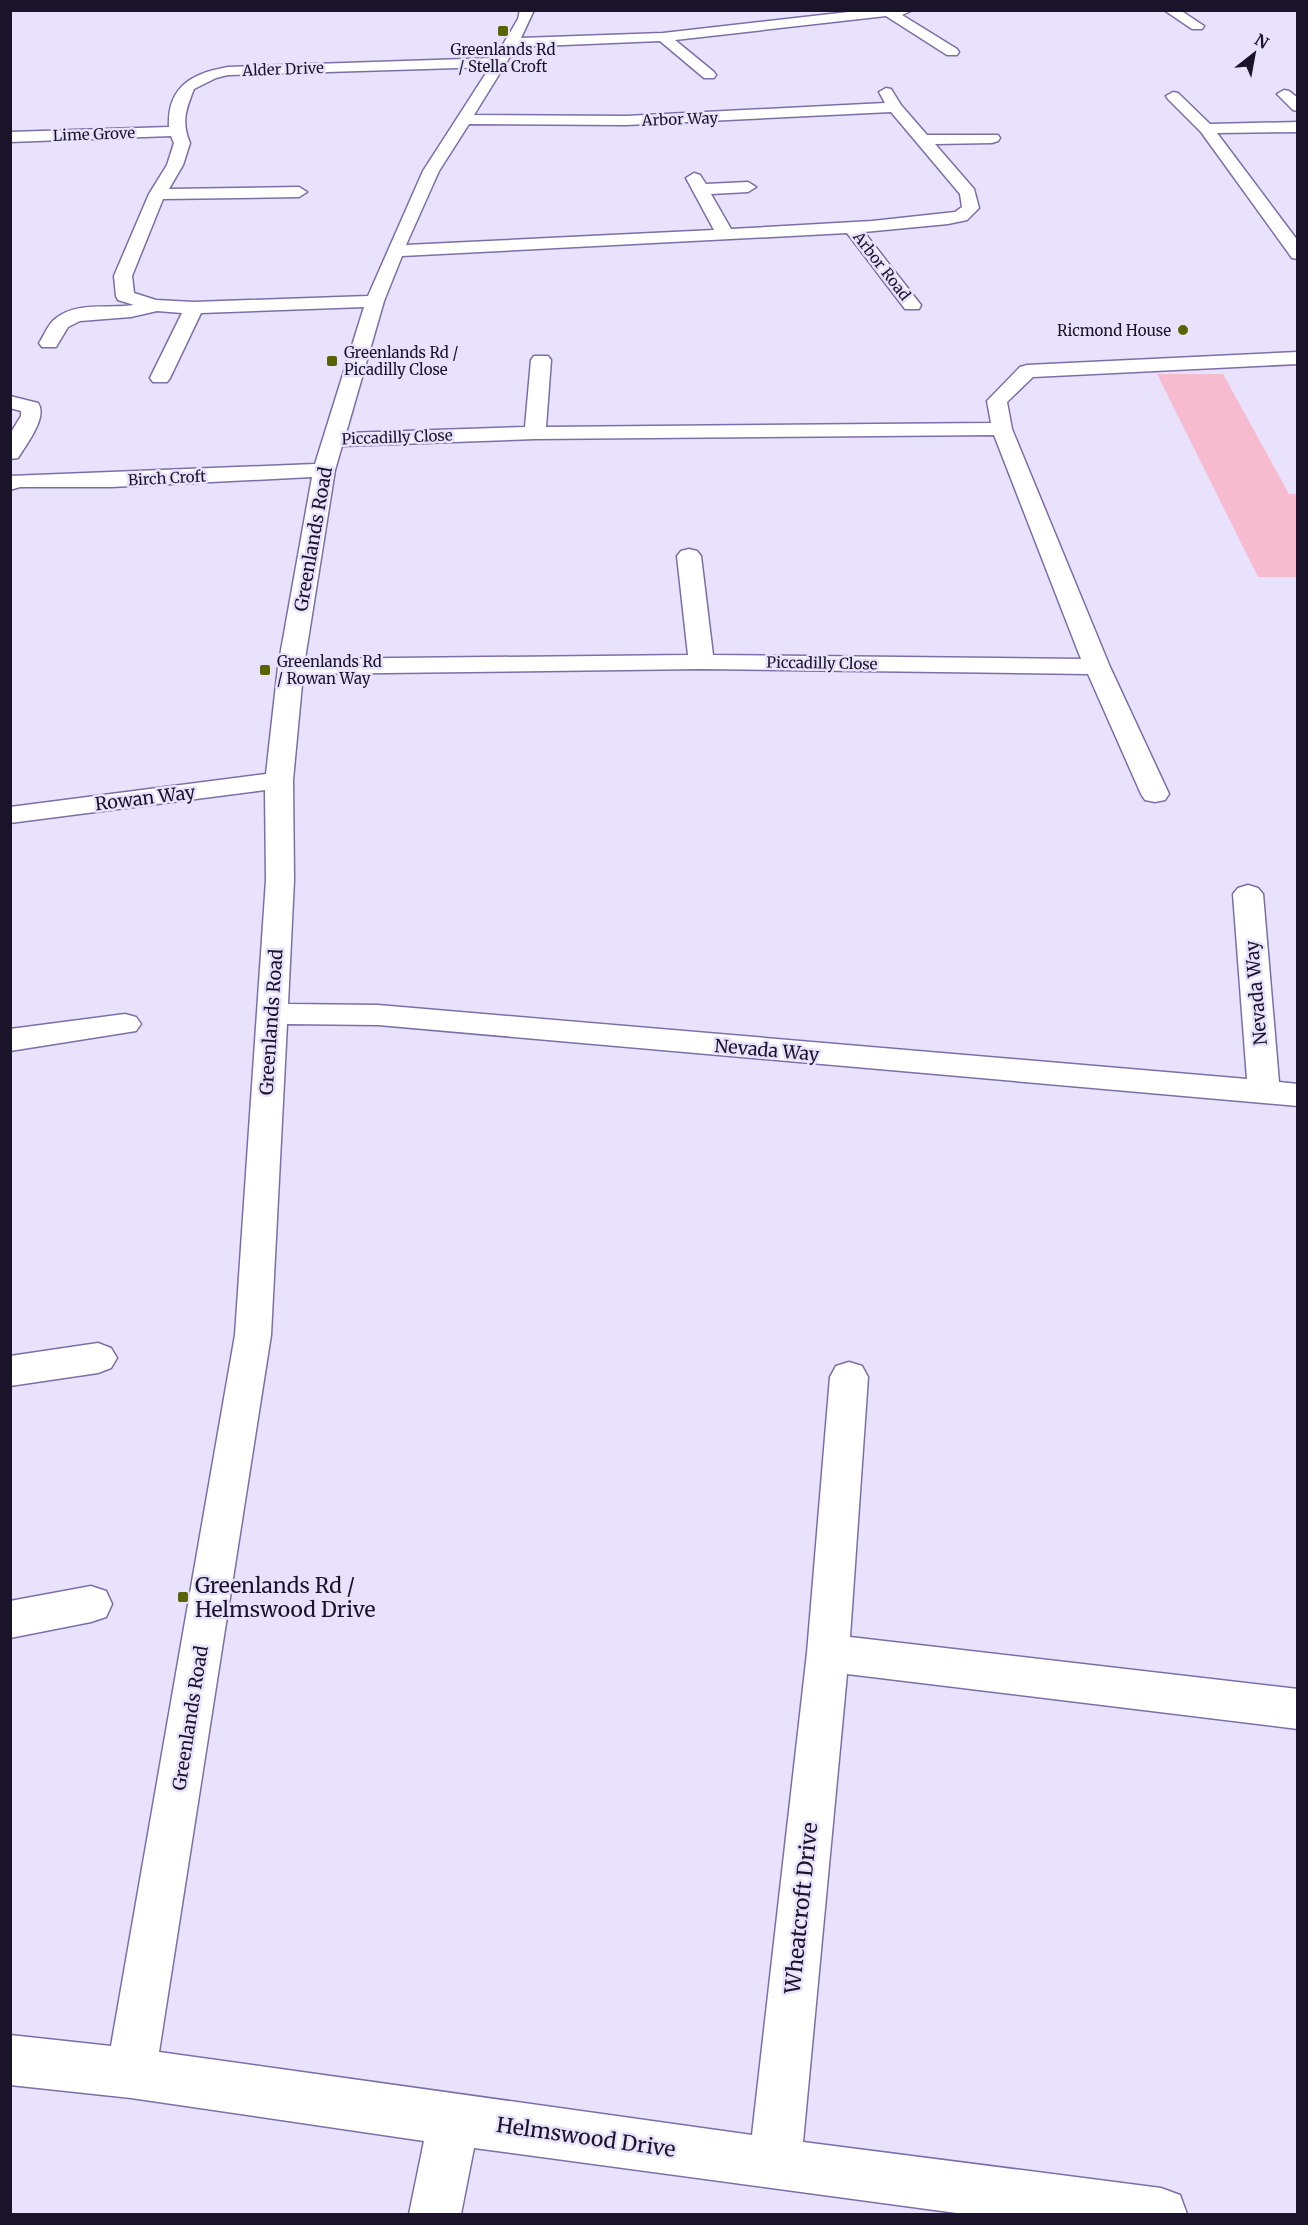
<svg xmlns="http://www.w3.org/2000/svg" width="1308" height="2225" font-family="Merriweather,serif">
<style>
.green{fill:#f7bbcf}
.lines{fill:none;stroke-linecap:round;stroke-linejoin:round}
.minor-casing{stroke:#7e6ea7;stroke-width:3}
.minor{fill:#fff;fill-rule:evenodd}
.poi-dot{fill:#5a6303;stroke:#e8e2fc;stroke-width:2}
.labels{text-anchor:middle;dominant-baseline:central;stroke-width:5;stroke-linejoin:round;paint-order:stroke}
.far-poi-label{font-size:15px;fill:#1a132a;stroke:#e8e2fc;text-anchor:start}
.far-street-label{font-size:15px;fill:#1a132a;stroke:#e8e2fc}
.street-label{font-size:18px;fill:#1a132a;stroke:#e8e2fc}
.near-poi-label{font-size:21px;fill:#1a132a;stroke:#e8e2fc;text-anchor:start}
.near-street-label{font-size:21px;fill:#1a132a;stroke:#e8e2fc}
</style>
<rect width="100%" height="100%" fill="#e8e2fc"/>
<path class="green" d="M 1157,374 L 1223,374 L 1289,494 L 1297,494 L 1297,577 L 1258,577 Z"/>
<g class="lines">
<defs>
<path id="minor" d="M 520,10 L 534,10 L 521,38 L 663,33 L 866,10 L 913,10 L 902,15 L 957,49 L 959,52 L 957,55 L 947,55 L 886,16 L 675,40 L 714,72 L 716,75 L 714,78 L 704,78 L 660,41 L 516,47 L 474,115 L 626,116 L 885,103 L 879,92 L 886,88 L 891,89 L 901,105 L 927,135 L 998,135 L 1000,138 L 998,141 L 992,143 L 935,144 L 974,189 L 979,208 L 967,220 L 948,224 L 864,232 L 921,305 L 919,309 L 905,309 L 847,233 L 402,256 L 384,301 L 346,433 L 525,427 L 531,360 L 534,356 L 548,356 L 551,360 L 546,427 L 991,423 L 987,401 L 1020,367 L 1027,365 L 1298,352 L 1298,364 L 1033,377 L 1007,402 L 1012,429 L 1110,667 L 1169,794 L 1165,800 L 1155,802 L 1145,800 L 1141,794 L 1088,674 L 701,669 L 303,674 L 293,780 L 294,880 L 288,1004 L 378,1005 L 1247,1079 L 1233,894 L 1238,888 L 1248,885 L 1258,888 L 1263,894 L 1279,1082 L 1298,1084 L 1298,1106 L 378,1025 L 287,1024 L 271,1335 L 159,2052 L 752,2135 L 807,1653 L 830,1377 L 836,1366 L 849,1362 L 862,1366 L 868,1377 L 850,1637 L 1298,1689 L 1298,1729 L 847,1674 L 803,2142 L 1161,2188 L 1180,2195 L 1187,2214 L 964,2214 L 474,2148 L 461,2214 L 409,2214 L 424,2141 L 131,2098 L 10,2085 L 10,2035 L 111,2046 L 235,1335 L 266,880 L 265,790 L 10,823 L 10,807 L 266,774 L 278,667 L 312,477 L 111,487 L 20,487 L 10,490 L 10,476 L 315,464 L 364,307 L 201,313 L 170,378 L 167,382 L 153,382 L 150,378 L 182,313 L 157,311 L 131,317 L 80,321 L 68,327 L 56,347 L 42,347 L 39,343 C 44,336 48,324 55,319 C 76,301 109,309 134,305 L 118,300 L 116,296 L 114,276 L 149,194 L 167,165 L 174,143 L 171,136 L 10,142 L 10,132 L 169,127 C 167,86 193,73 228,67 L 495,58 L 518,19 ZM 490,67 L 423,171 L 368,296 L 194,302 L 156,300 L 134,293 L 132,276 L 163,199 L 299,197 L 307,192 L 299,187 L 169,189 L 183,165 L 190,143 C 181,122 186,109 194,89 L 216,78 L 228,75 ZM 891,112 L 960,194 L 962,207 L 955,212 L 872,221 L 731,229 L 711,194 L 748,192 L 756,187 L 748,182 L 706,184 L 700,175 L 694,173 L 686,178 L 714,230 L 406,245 L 439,171 L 469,124 L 626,125 ZM 994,435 L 1081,659 L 713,655 L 701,556 L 697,551 L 689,549 L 681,551 L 677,556 L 688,655 L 305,659 L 335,470 L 342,446 L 535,439 Z
M 1164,10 L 1180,10 L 1204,26 L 1202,29 L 1192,29 Z
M 1284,90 L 1289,91 L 1298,98 L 1298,111 L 1293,110 L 1277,94 Z
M 1173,92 L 1178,93 L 1210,124 L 1298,122 L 1298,132 L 1217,133 L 1298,241 L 1298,259 L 1292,258 L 1201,132 L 1168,99 L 1166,96 Z
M 10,396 L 38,403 C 48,417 26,445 18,458 L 10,459 L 10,434 L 21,416 L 21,411 L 10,408 Z
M 125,1014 L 136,1017 L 141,1024 L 136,1031 L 10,1051 L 10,1029 Z
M 98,1343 L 111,1348 L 117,1358 L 111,1368 L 98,1373 L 10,1386 L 10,1356 Z
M 91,1586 L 106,1591 L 112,1604 L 106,1617 L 91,1622 L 10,1638 L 10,1601 Z"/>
</defs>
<use href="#minor" class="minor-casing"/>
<use href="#minor" class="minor"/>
</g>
<g class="poi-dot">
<rect x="497" y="25" width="12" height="12" rx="3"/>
<circle cx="1183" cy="330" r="6"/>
<rect x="326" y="355" width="12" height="12" rx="3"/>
<rect x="259" y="664" width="12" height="12" rx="3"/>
<rect x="177" y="1591" width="12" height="12" rx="3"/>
</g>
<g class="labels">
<g class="far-poi-label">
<text x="503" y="49" text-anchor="middle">Greenlands Rd<tspan x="503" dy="17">/ Stella Croft</tspan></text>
<text x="1171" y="330" text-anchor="end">Ricmond House</text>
<text x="344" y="352">Greenlands Rd /<tspan x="344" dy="17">Picadilly Close</tspan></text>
<text x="277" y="661">Greenlands Rd<tspan x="277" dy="17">/ Rowan Way</tspan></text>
</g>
<g class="far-street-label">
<text transform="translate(283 69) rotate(-2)">Alder Drive</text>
<text transform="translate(680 119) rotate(-2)">Arbor Way</text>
<text transform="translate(94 134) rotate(-2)">Lime Grove</text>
<text transform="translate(882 266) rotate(52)">Arbor Road</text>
<text transform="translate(397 437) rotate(-2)">Piccadilly Close</text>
<text transform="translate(167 478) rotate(-3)">Birch Croft</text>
<text transform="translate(822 663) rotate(1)">Piccadilly Close</text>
</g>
<g class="street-label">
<text transform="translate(313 539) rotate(-80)">Greenlands Road</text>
<text transform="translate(145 798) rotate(-7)">Rowan Way</text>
<text transform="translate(1256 993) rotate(-95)">Nevada Way</text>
<text transform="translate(271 1022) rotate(-86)">Greenlands Road</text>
<text transform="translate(767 1050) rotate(5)">Nevada Way</text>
<text transform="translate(190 1718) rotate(-81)">Greenlands Road</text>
</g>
<g class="near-poi-label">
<text x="195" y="1585">Greenlands Rd /<tspan x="195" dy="24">Helmswood Drive</tspan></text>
</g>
<g class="near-street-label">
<text transform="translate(801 1908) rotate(-84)">Wheatcroft Drive</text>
<text transform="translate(586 2137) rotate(8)">Helmswood Drive</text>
</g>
</g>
<rect width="1308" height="2225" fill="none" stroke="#1a132a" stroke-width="24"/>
<g transform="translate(1254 54) rotate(31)" stroke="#e8e2fc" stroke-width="4.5" paint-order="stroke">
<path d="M0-4.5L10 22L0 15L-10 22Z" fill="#1a132a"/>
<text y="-9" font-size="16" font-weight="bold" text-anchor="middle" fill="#1a132a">N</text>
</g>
</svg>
